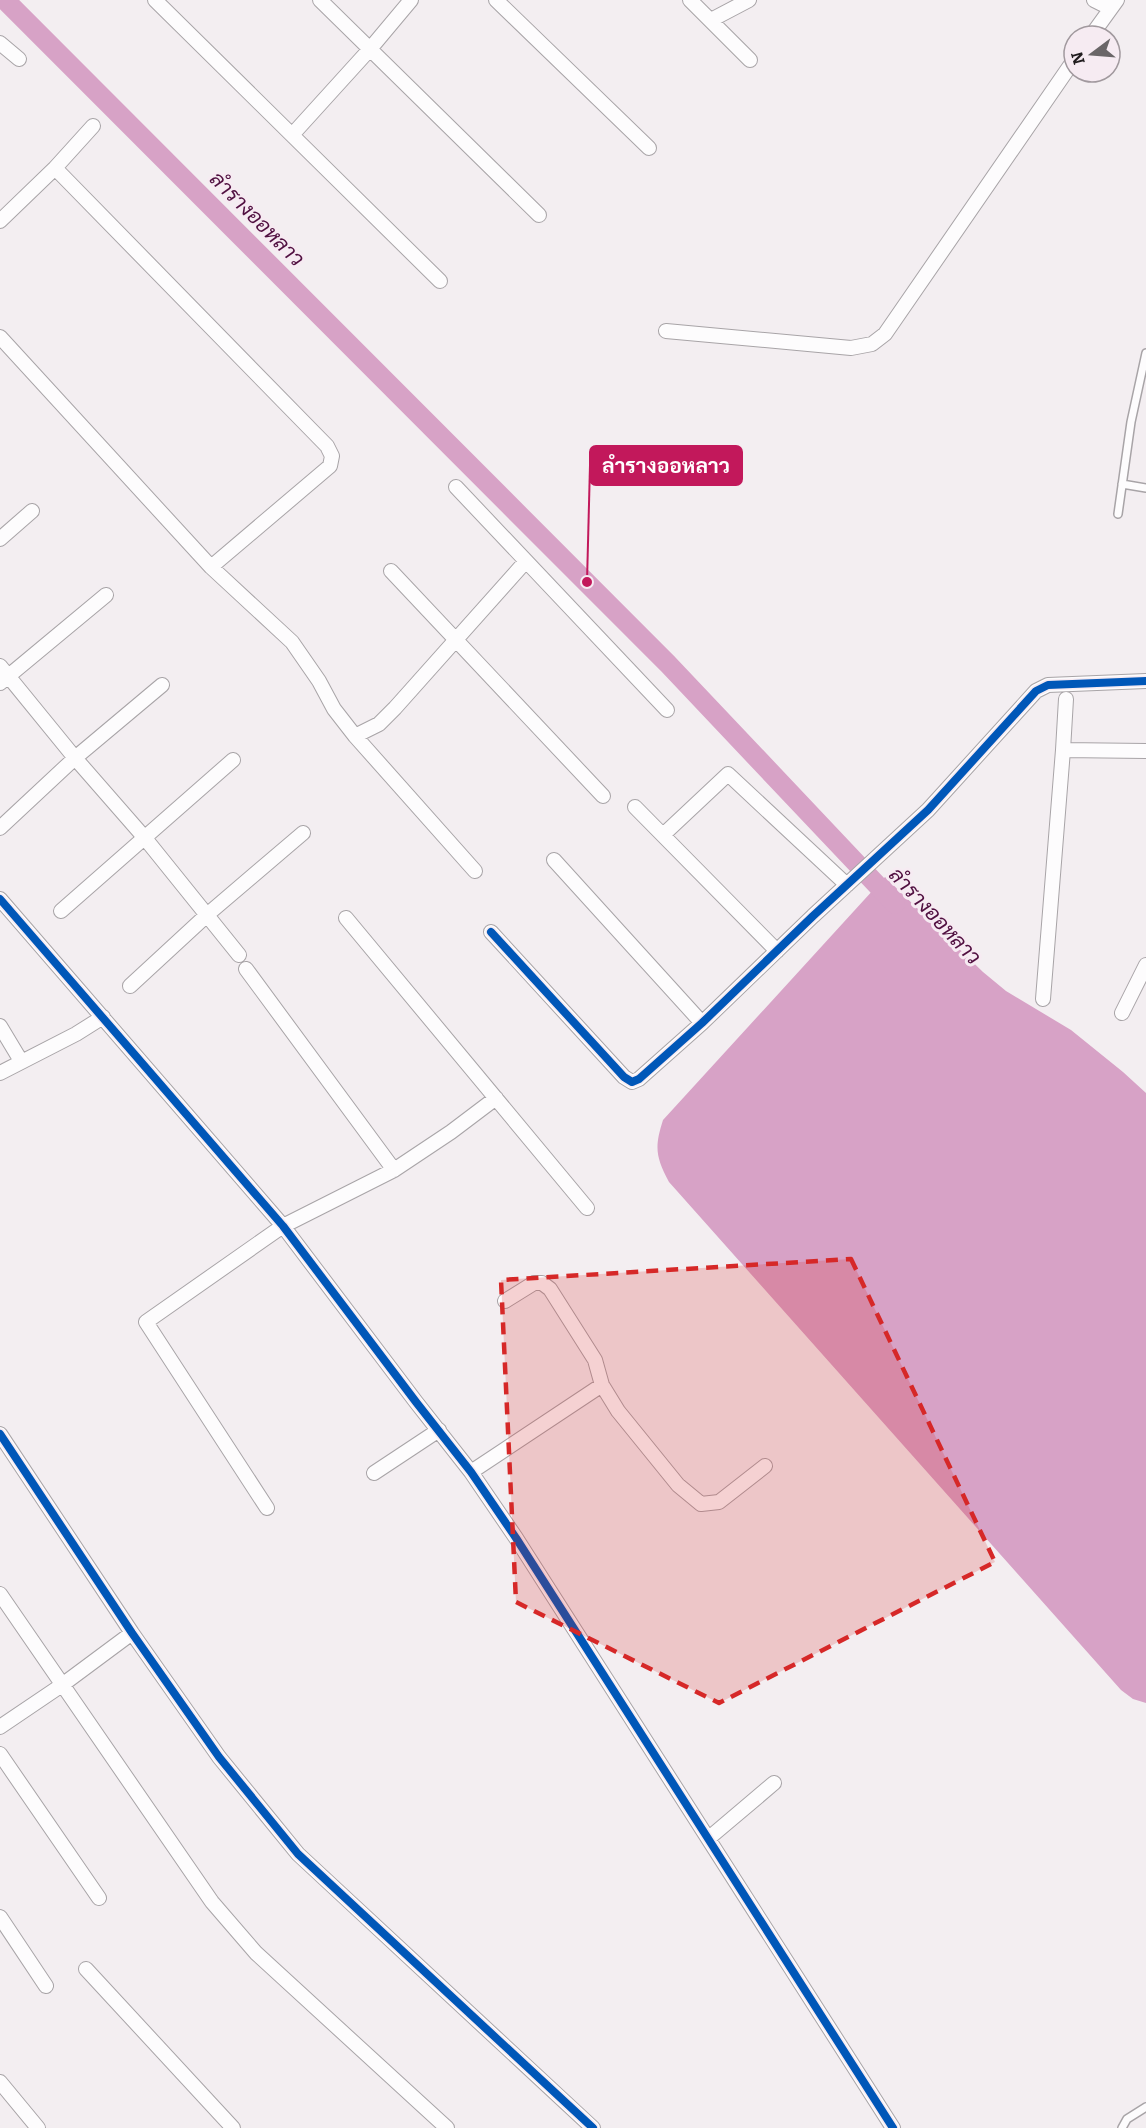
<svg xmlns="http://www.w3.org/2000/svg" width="1146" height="2128" font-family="Bitter,Sarabun,serif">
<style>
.water{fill:#d7a2c6}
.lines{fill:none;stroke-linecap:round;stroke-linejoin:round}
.canal{stroke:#d7a2c6;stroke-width:20}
.service-casing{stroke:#a8a4a7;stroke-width:10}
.minor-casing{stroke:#a8a4a7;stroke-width:16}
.service{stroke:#fdfcfd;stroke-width:7}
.minor{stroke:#fdfcfd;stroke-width:14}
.cycleway-casing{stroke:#f6ebf2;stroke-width:11}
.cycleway{stroke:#0057b8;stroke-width:8}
.marked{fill:#d62828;fill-opacity:0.2;stroke:#d62828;stroke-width:4.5;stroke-dasharray:12 8;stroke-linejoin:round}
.labels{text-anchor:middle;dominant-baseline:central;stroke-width:6;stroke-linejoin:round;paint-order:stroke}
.water-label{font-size:21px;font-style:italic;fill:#511041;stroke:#f6ebf2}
.leader{fill:none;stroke:#c2185b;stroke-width:2}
.callout-dot{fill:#c2185b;stroke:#f6ebf2;stroke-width:2}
.callout{fill:#c2185b;stroke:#c2185b;stroke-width:2}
.callout-label{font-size:21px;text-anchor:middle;font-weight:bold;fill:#fff}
</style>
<rect width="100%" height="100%" fill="#f3eef1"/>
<path class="water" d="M 885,877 L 983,972 L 1006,991 L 1071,1030 L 1123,1072 L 1146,1093 L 1146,1703 L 1133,1699 L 1121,1690 L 669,1182 C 656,1157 654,1148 663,1120 Z"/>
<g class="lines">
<path class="canal" d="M 5,0 L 668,664 L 895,904"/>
<defs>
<path id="service" d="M 1122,484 L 1146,488
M 1118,514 L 1131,422 L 1146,353
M 1122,2128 L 1127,2119 L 1146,2107"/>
<path id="minor" d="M 155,0 L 440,281
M 320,0 L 539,215
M 496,0 L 649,148
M 690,0 L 750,60
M 1094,0 L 1110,8
M 711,20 L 749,0
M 1091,36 L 1117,0
M 0,43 L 19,59
M 292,135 L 370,49 L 411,0
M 55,168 L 327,446 L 332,456 L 330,466 L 211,567
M 0,221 L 55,168 L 93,126
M 666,331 L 851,348 L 872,344 L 885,334 L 1074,60
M 0,337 L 211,567 L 292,642 L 319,681 L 334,709 L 355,736 L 475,871
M 456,487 L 667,710
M 0,539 L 32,511
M 391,571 L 603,796
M 0,666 L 75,758 L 144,837 L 239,955
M 0,683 L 106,595
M 355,736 L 379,724 L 395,708 L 526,561
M 1063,750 L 1066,699
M 635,807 L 777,951
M 0,828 L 75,758 L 162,685
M 663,835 L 728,774 L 847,885
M 554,860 L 702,1023
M 0,899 L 283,1226 L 416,1402 L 471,1472 L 516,1538 L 893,2128
M 61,911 L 233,760
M 346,918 L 587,1208
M 491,932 L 624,1077 L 632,1082 L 639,1079 L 702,1023 L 813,916 L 928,810 L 1036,691 L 1048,685 L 1146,681
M 246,969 L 394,1170
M 130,986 L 208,914 L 303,833
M 1043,999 L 1063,750 L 1146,751
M 1122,1013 L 1146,965
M 0,1026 L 21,1061
M 0,1073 L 76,1034 L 103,1017
M 505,1301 L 534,1283 L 542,1283 L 550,1289 L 595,1360 L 602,1385 L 618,1411 L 678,1485 L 701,1504 L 719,1502 L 765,1466
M 0,1434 L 132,1633 L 219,1757 L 298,1854 L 593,2128
M 471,1472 L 602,1385
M 374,1473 L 439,1430
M 267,1508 L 146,1322 L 283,1226 L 394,1170 L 451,1132 L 496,1098
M 0,1594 L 212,1902 L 256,1953 L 447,2128
M 0,1727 L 62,1685 L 132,1633
M 0,1754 L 99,1898
M 709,1838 L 774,1783
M 0,1917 L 46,1986
M 86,1969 L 233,2128
M 0,2082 L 38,2128"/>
</defs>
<use href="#service" class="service-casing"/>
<use href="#minor" class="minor-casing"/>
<use href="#service" class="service"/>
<use href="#minor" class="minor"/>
<defs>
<path id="cycleway" d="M 0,899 L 283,1226 L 416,1402 L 471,1472 L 516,1538 L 893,2128
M 491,932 L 624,1077 L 632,1082 L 639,1079 L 702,1023 L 813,916 L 928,810 L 1036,691 L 1048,685 L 1146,681
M 0,1434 L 132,1633 L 219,1757 L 298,1854 L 593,2128"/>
</defs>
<use href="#cycleway" class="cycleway-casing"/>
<use href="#cycleway" class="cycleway"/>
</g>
<path class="marked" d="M 851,1259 L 995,1562 L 719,1703 L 516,1602 L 501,1280 Z"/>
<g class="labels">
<g class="water-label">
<text transform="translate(257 219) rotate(45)">ลำรางออหลาว</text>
<text transform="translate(935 916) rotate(47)">ลำรางออหลาว</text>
</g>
</g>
<path class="leader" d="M587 582L590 465"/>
<circle class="callout-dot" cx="587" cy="582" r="6"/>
<rect class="callout" x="590" y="446" width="152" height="39" rx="6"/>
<g class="callout-label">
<text x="666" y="473">ลำรางออหลาว</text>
</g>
<g transform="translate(1092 54) rotate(254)"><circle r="28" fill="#f6ebf2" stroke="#a1999e" stroke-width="1.5"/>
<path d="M0-4.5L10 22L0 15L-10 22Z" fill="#6a6668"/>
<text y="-9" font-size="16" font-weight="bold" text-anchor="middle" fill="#211d1f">N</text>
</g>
</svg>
